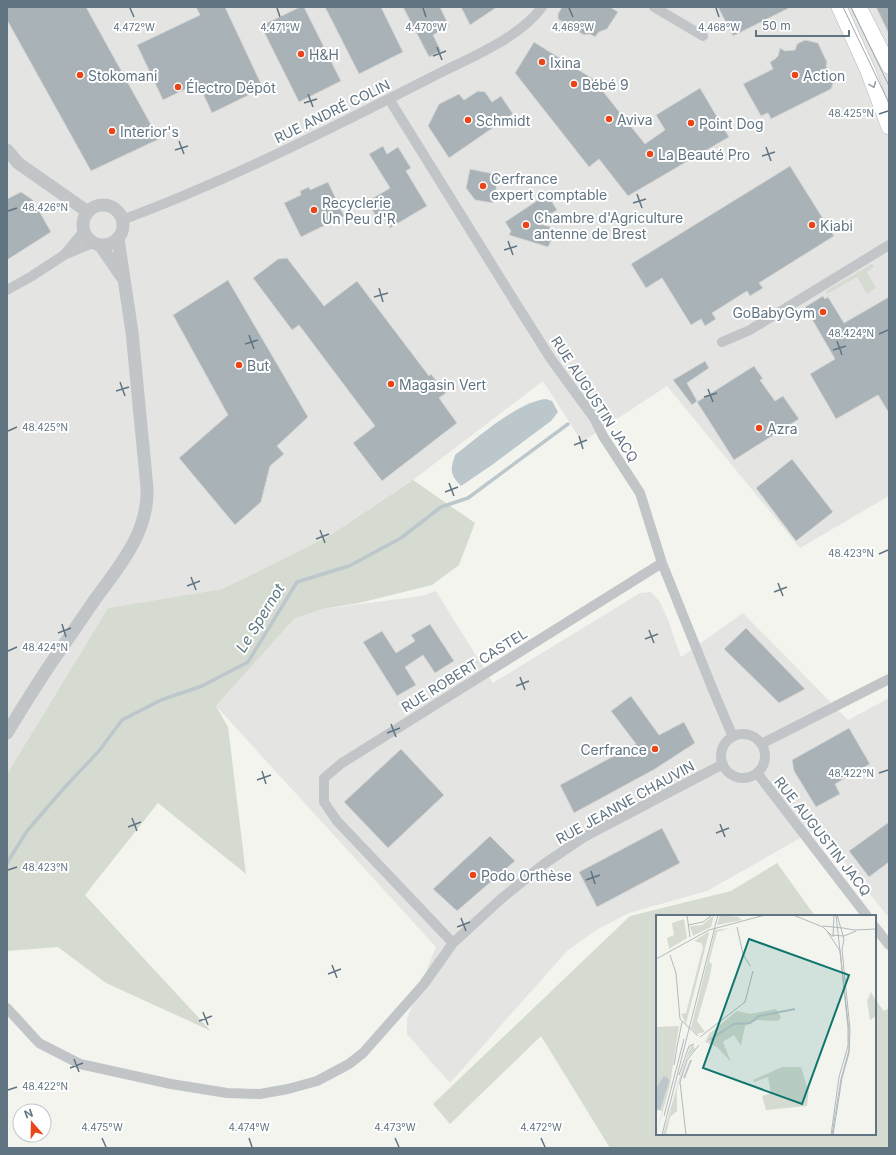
<svg xmlns="http://www.w3.org/2000/svg" width="896" height="1155" font-family="Inter,sans-serif">
<style>
.built{fill:#e4e5e3}
.green{fill:#d5dbd0}
.water{fill:#bcc7cc}
.lines{fill:none;stroke-linecap:round;stroke-linejoin:round}
.stream{stroke:#bcc7cc;stroke-width:3.5}
.building{fill:#a9b2b6;stroke:#d5d5d2}
.secondary-casing{stroke:#b3b9bd;stroke-width:16}
.minor{stroke:#c1c5c8;stroke-width:10}
.tertiary{stroke:#c1c5c8;stroke-width:13}
.secondary{stroke:#fff;stroke-width:15}
.tram{stroke:#a1a8ad;stroke-width:1}
.oneway{stroke:#909ea8}
.ticks{fill:none;stroke:#617482;stroke-width:1.5}
.poi-dot{fill:#ea4519;stroke:#fff;stroke-width:1.5}
.labels{text-anchor:middle;dominant-baseline:central;stroke-width:4;stroke-linejoin:round;paint-order:stroke}
.poi-label{font-size:14px;fill:#617482;stroke:#fff;text-anchor:start}
.street-label{font-size:14px;fill:#617482;stroke:#fff}
.water-label{font-size:15px;font-style:italic;fill:#5d7780;stroke:#fff}
.inset-river{fill:none;stroke:#bcc7cc;stroke-width:2}
.inset-road{fill:none;stroke:#b0b9bc;stroke-width:1}
.view{fill:#0f766e;fill-opacity:0.15;stroke:#0f766e;stroke-width:2}
.inset-edge{fill:none;stroke:#617482;stroke-width:2}
.ticks-label{font-size:10px;text-anchor:middle;fill:#617482;stroke:#fff;stroke-width:4;stroke-linejoin:round;paint-order:stroke}
</style>
<rect width="100%" height="100%" fill="#f4f4ef"/>
<path class="built" d="M 7,7 L 889,7 L 889,496 L 800,548 L 667,386 L 582,442 L 543,381 L 413,480 L 329,536 L 222,589 L 108,608 L 7,774 Z
M 436,591 L 493,683 L 640,593 L 651,592 L 660,602 L 668,620 L 681,657 L 743,613 L 848,720 L 889,698 L 889,918 L 818,828 L 707,891 L 629,913 L 598,929 L 567,951 L 450,1083 L 407,1034 L 407,1018 L 436,947 L 216,706 L 294,619 L 322,609 L 422,596 Z"/>
<path class="green" d="M 872,264 L 874,267 L 867,272 L 876,288 L 867,294 L 857,277 L 827,294 L 826,291 Z
M 413,480 L 475,523 L 459,565 L 432,585 L 359,603 L 322,609 L 294,619 L 216,706 L 228,727 L 246,874 L 158,803 L 85,895 L 211,1031 L 106,983 L 58,947 L 7,951 L 7,774 L 108,608 L 222,589 L 329,536 Z
M 777,863 L 815,916 L 657,916 L 657,1134 L 875,1134 L 875,999 L 884,1011 L 889,1008 L 889,1148 L 610,1148 L 541,1036 L 450,1124 L 433,1104 L 630,916 L 731,891 Z"/>
<path class="water" d="M 546,399 L 552,401 L 558,412 L 551,421 L 492,465 L 461,486 C 450,475 450,470 455,455 C 477,438 519,401 546,399 Z"/>
<g class="lines">
<path class="stream" d="M 7,863 L 27,831 L 64,788 L 99,751 L 122,720 L 161,700 L 202,686 L 248,662 L 297,582 L 349,566 L 401,538 L 441,507 L 468,498 L 568,424"/>
</g>
<path class="building" d="M 7,7 L 86,7 L 159,139 L 91,171 L 7,20 Z
M 196,7 L 225,7 L 263,88 L 212,113 L 198,83 L 163,100 L 137,45 L 200,15 Z
M 300,7 L 304,7 L 341,81 L 299,102 L 261,26 Z
M 325,7 L 381,7 L 403,52 L 359,74 Z
M 403,7 L 440,7 L 449,26 L 433,35 L 441,51 L 429,57 Z
M 461,7 L 497,7 L 470,25 Z
M 562,7 L 610,7 L 618,12 L 607,29 L 599,32 L 595,37 L 590,34 L 584,35 L 558,19 L 558,14 Z
M 718,7 L 791,7 L 733,36 Z
M 876,7 L 889,7 L 889,34 Z
M 805,40 L 818,43 L 827,62 L 826,66 L 834,81 L 831,89 L 771,119 L 768,113 L 761,116 L 743,84 L 773,69 L 770,62 L 775,59 L 778,56 L 780,48 L 785,51 L 795,50 L 797,44 Z
M 534,42 L 593,79 L 645,144 L 665,130 L 656,115 L 700,88 L 729,137 L 628,196 L 599,159 L 589,167 L 515,73 Z
M 478,91 L 485,92 L 492,102 L 501,96 L 513,114 L 449,158 L 428,126 L 439,104 L 459,94 L 464,100 Z
M 383,146 L 387,154 L 398,147 L 411,168 L 406,171 L 427,206 L 390,228 L 382,213 L 376,217 L 368,201 L 390,188 L 369,154 Z
M 790,166 L 834,236 L 759,283 L 763,288 L 750,296 L 747,291 L 712,313 L 716,319 L 705,326 L 701,319 L 691,325 L 662,278 L 646,288 L 631,264 Z
M 470,169 L 499,175 L 493,203 L 475,200 L 466,188 Z
M 328,182 L 344,216 L 301,237 L 284,203 L 301,195 L 300,191 L 309,187 L 310,190 Z
M 21,192 L 33,200 L 51,232 L 7,260 L 7,199 Z
M 547,194 L 557,210 L 537,223 L 554,228 L 553,237 L 548,247 L 509,235 L 511,231 L 505,222 Z
M 287,258 L 324,306 L 357,281 L 429,376 L 431,374 L 446,393 L 439,398 L 457,423 L 382,481 L 353,443 L 375,426 L 299,325 L 292,330 L 253,278 L 278,259 Z
M 228,280 L 308,417 L 277,446 L 284,454 L 270,466 L 261,502 L 235,525 L 179,458 L 228,415 L 173,315 Z
M 823,296 L 825,299 L 828,297 L 844,323 L 889,297 L 889,413 L 878,395 L 836,419 L 810,374 L 835,359 L 805,307 Z
M 705,361 L 709,368 L 687,383 L 697,401 L 692,405 L 673,380 Z
M 754,366 L 763,379 L 760,380 L 775,401 L 783,396 L 799,419 L 734,460 L 697,402 Z
M 792,459 L 833,512 L 796,541 L 756,488 Z
M 430,624 L 454,661 L 435,673 L 423,655 L 405,667 L 416,685 L 397,696 L 363,642 L 382,631 L 396,653 L 415,641 L 411,635 Z
M 746,628 L 805,689 L 779,703 L 724,649 Z
M 631,696 L 659,735 L 684,722 L 695,743 L 655,769 L 574,813 L 560,785 L 636,744 L 611,711 Z
M 849,728 L 870,764 L 835,784 L 840,794 L 816,807 L 794,771 L 792,760 Z
M 401,749 L 444,795 L 388,848 L 344,802 Z
M 889,822 L 889,862 L 869,877 L 849,851 Z
M 662,828 L 680,863 L 597,907 L 579,872 Z
M 490,836 L 515,861 L 457,911 L 433,889 Z"/>
<g class="lines">
<defs>
<path id="secondary" d="M 839,7 L 868,71 L 889,127
M 859,7 L 889,66"/>
</defs>
<use href="#secondary" class="secondary-casing"/>
<path class="minor" d="M 654,7 L 703,36
M 389,99 L 520,310 L 551,359 L 594,418 L 603,436 L 640,493 L 662,563 L 713,690 L 733,737
M 122,220 C 227,181 328,130 428,79 C 464,60 518,40 542,7
M 65,254 L 84,231
M 7,290 L 32,276 L 64,255 L 93,243
M 722,342 L 750,330 L 889,245
M721 756a22 22 0 1 1 44 0a22 22 0 1 1-44 0Z
M 761,744 L 889,679
M 757,773 L 867,916
M 875,927 L 889,945
M 453,943 L 337,821 L 324,802 L 324,778 L 342,763 L 662,563
M 7,1008 L 39,1043 L 80,1064 L 171,1084 L 227,1093 L 260,1094 L 288,1089 L 317,1081 L 349,1064 L 363,1053 L 424,984 L 453,943 L 501,899 L 544,864 L 584,837 L 723,764"/>
<path class="tertiary" d="M 7,150 L 18,163 L 88,212
M83 225a20 20 0 1 1 40 0a20 20 0 1 1-40 0Z
M 100,245 L 122,277
M 7,733 C 25,703 43,674 63,646 C 74,630 85,614 96,598 C 120,566 149,531 147,488 L 132,332 L 118,239"/>
<use href="#secondary" class="secondary"/>
<path class="tram" d="M 843,7 L 889,103
M 851,7 L 889,86"/>
</g>
<defs><path id="oneway-chevron" d="M-2-3.5L2.5 0L-2 3.5" fill="none" stroke-width="1.6" stroke-linecap="round" stroke-linejoin="round"/></defs>
<use class="oneway" href="#oneway-chevron" transform="translate(873 85) rotate(69)"/>
<path class="ticks" d="M 130,8 L 134,17M 277,8 L 280,17M 423,8 L 426,17M 569,8 L 573,17M 716,8 L 719,17M 437,47 L 442,60M 433,56 L 446,51M 308,94 L 313,107M 304,103 L 317,99M 879,114 L 888,111M 179,141 L 184,154M 766,147 L 771,161M 175,150 L 188,146M 762,156 L 775,152M 637,194 L 642,208M 633,203 L 646,199M 8,211 L 17,208M 508,241 L 513,255M 504,250 L 517,246M 379,288 L 383,302M 374,297 L 388,293M 879,334 L 888,330M 249,335 L 254,349M 837,341 L 842,355M 245,344 L 258,340M 833,350 L 846,346M 120,382 L 125,396M 708,389 L 713,402M 116,391 L 129,387M 704,397 L 717,393M 8,431 L 17,427M 579,436 L 583,449M 574,445 L 587,440M 449,483 L 454,496M 445,492 L 458,487M 320,530 L 325,543M 316,539 L 329,534M 879,554 L 888,550M 191,577 L 196,590M 778,583 L 783,596M 187,586 L 200,581M 774,592 L 787,587M 62,624 L 66,637M 649,630 L 654,643M 58,633 L 71,628M 645,639 L 658,634M 8,651 L 17,647M 520,677 L 525,690M 516,686 L 529,681M 391,724 L 396,737M 387,733 L 400,728M 262,771 L 266,784M 879,773 L 888,770M 257,780 L 271,775M 132,818 L 137,831M 720,824 L 725,837M 128,827 L 141,822M 716,833 L 729,828M 8,870 L 17,867M 591,871 L 595,884M 586,880 L 600,875M 461,918 L 466,931M 457,927 L 470,922M 332,965 L 337,978M 328,974 L 341,969M 203,1012 L 208,1025M 199,1021 L 212,1016M 74,1059 L 79,1072M 70,1068 L 83,1063M 8,1090 L 17,1087M 102,1138 L 106,1147M 249,1138 L 252,1147M 395,1138 L 399,1147M 541,1138 L 545,1147"/>
<g class="poi-dot">
<circle cx="301" cy="54" r="4"/>
<circle cx="542" cy="62" r="4"/>
<circle cx="80" cy="75" r="4"/>
<circle cx="795" cy="75" r="4"/>
<circle cx="574" cy="84" r="4"/>
<circle cx="178" cy="87" r="4"/>
<circle cx="609" cy="119" r="4"/>
<circle cx="468" cy="120" r="4"/>
<circle cx="691" cy="123" r="4"/>
<circle cx="112" cy="131" r="4"/>
<circle cx="650" cy="154" r="4"/>
<circle cx="483" cy="186" r="4"/>
<circle cx="314" cy="210" r="4"/>
<circle cx="526" cy="225" r="4"/>
<circle cx="812" cy="225" r="4"/>
<circle cx="823" cy="312" r="4"/>
<circle cx="239" cy="365" r="4"/>
<circle cx="391" cy="384" r="4"/>
<circle cx="759" cy="428" r="4"/>
<circle cx="655" cy="749" r="4"/>
<circle cx="473" cy="875" r="4"/>
</g>
<g class="labels">
<g class="poi-label">
<text x="309" y="54">H&amp;H</text>
<text x="550" y="62">Ixina</text>
<text x="88" y="75">Stokomani</text>
<text x="803" y="75">Action</text>
<text x="582" y="84">Bébé 9</text>
<text x="186" y="87">Électro Dépôt</text>
<text x="617" y="119">Aviva</text>
<text x="476" y="120">Schmidt</text>
<text x="699" y="123">Point Dog</text>
<text x="120" y="131">Interior's</text>
<text x="658" y="154">La Beauté Pro</text>
<text x="491" y="178">Cerfrance<tspan x="491" dy="16">expert comptable</tspan></text>
<text x="322" y="202">Recyclerie<tspan x="322" dy="16">Un Peu d'R</tspan></text>
<text x="534" y="217">Chambre d'Agriculture<tspan x="534" dy="16">antenne de Brest</tspan></text>
<text x="820" y="225">Kiabi</text>
<text x="815" y="312" text-anchor="end">GoBabyGym</text>
<text x="247" y="365">But</text>
<text x="399" y="384">Magasin Vert</text>
<text x="767" y="428">Azra</text>
<text x="647" y="749" text-anchor="end">Cerfrance</text>
<text x="481" y="875">Podo Orthèse</text>
</g>
<g class="street-label">
<text transform="translate(332 111) rotate(-26)">RUE ANDRÉ COLIN</text>
<text transform="translate(595 399) rotate(57)">RUE AUGUSTIN JACQ</text>
<text transform="translate(464 670) rotate(-32)">RUE ROBERT CASTEL</text>
<text transform="translate(625 802) rotate(-29)">RUE JEANNE CHAUVIN</text>
<text transform="translate(823 836) rotate(52)">RUE AUGUSTIN JACQ</text>
</g>
<g class="water-label">
<text transform="translate(260 618) rotate(-58)">Le Spernot</text>
</g>
</g>
<g transform="translate(656 915)">
<rect width="220" height="220" fill="#f4f4ef"/>
<path d="M 58,0 L 55,12 L 37,21 L 34,11 L 46,10 ZM 64,0 L 82,2 L 86,5 L 61,10 ZM 28,4 L 31,23 L 13,34 L 11,23 L 18,20 L 16,8 ZM 74,13 L 61,17 L 53,47 L 56,49 L 54,61 L 41,106 L 49,117 L 41,119 L 35,113 L 59,15 ZM 52,17 L 53,18 L 30,109 L 25,99 L 30,98 L 47,32 L 45,28 L 38,26 ZM 215,77 L 220,86 L 220,101 L 214,105 L 211,86 ZM 120,94 L 125,102 L 122,106 L 101,105 L 89,111 L 85,131 L 78,120 L 67,127 L 75,147 L 61,132 L 49,127 L 53,119 L 81,96 L 94,99 ZM 23,111 L 14,170 L 0,220 L 6,196 L 0,195 L 0,112 ZM 37,130 L 39,134 L 31,143 L 21,174 L 21,196 L 14,202 L 10,220 L 7,220 L 24,161 L 34,132 ZM 126,152 L 145,152 L 151,172 L 153,172 L 151,191 L 110,195 L 106,181 L 115,178 L 112,162 L 98,167 L 97,165 Z" fill="#d5dbd0"/>
<path d="M 8,161 L 12,163 L 13,166 L 4,195 L 0,194 L 0,173 Z" fill="#bcc7cc"/>
<path class="inset-river" d="M 53,125 L 78,109 L 94,108 L 103,101 L 139,94M 28,163 L 35,145"/>
<path class="inset-road" d="M 31,0 L 34,22M 137,0 L 167,12 L 175,20 L 188,21M 32,10 L 47,7 L 56,0M 167,11 L 187,13M 81,12 L 87,39 L 94,51M 187,13 L 198,15 L 220,14M 171,16 L 184,36 L 192,113 L 192,131 L 183,162 L 175,220M 188,21 L 200,16M 177,22 L 178,0M 14,40 L 20,58 L 24,104 L 42,121M 0,44 L 53,15 L 109,0M 44,122 L 89,87 L 97,56M 21,132 L 26,107M 18,150 L 21,132M 23,160 L 33,131 L 38,129M 8,201 L 28,124M 6,220 L 62,0M 30,220 L 24,167 L 31,145 L 43,130M 176,220 L 185,164 L 193,135 L 193,116 L 180,0M 177,220 L 186,163 L 193,138 L 194,114 L 186,35 L 188,24 L 181,0"/>
<path class="view" d="M 93,24 L 193,60 L 146,189 L 47,153 Z"/>
<rect width="220" height="220" class="inset-edge"/>
</g>
<g class="ticks-label">
<text x="134" y="31">4.472°W</text>
<text x="280" y="31">4.471°W</text>
<text x="426" y="31">4.470°W</text>
<text x="573" y="31">4.469°W</text>
<text x="719" y="31">4.468°W</text>
<text x="851" y="117">48.425°N</text>
<text x="45" y="211">48.426°N</text>
<text x="851" y="337">48.424°N</text>
<text x="45" y="431">48.425°N</text>
<text x="851" y="557">48.423°N</text>
<text x="45" y="651">48.424°N</text>
<text x="851" y="777">48.422°N</text>
<text x="45" y="871">48.423°N</text>
<text x="45" y="1090">48.422°N</text>
<text x="102" y="1131">4.475°W</text>
<text x="249" y="1131">4.474°W</text>
<text x="395" y="1131">4.473°W</text>
<text x="541" y="1131">4.472°W</text>
</g>
<rect width="896" height="1155" fill="none" stroke="#617482" stroke-width="16"/>
<g transform="translate(32 1123) rotate(340)"><circle r="19" fill="#ffffff" stroke="#c0c7cd"/>
<path d="M0-3L7 15L0 10L-7 15Z" fill="#ea4519"/>
<text y="-6" font-size="11" font-weight="bold" text-anchor="middle" fill="#617482">N</text>
</g>
<path d="M756 30v6h93v-6" fill="none" stroke="#617482" stroke-width="2"/>
<text x="762" y="30" font-size="12" fill="#617482" stroke="#ffffff" stroke-width="3" paint-order="stroke">50 m</text>
</svg>
